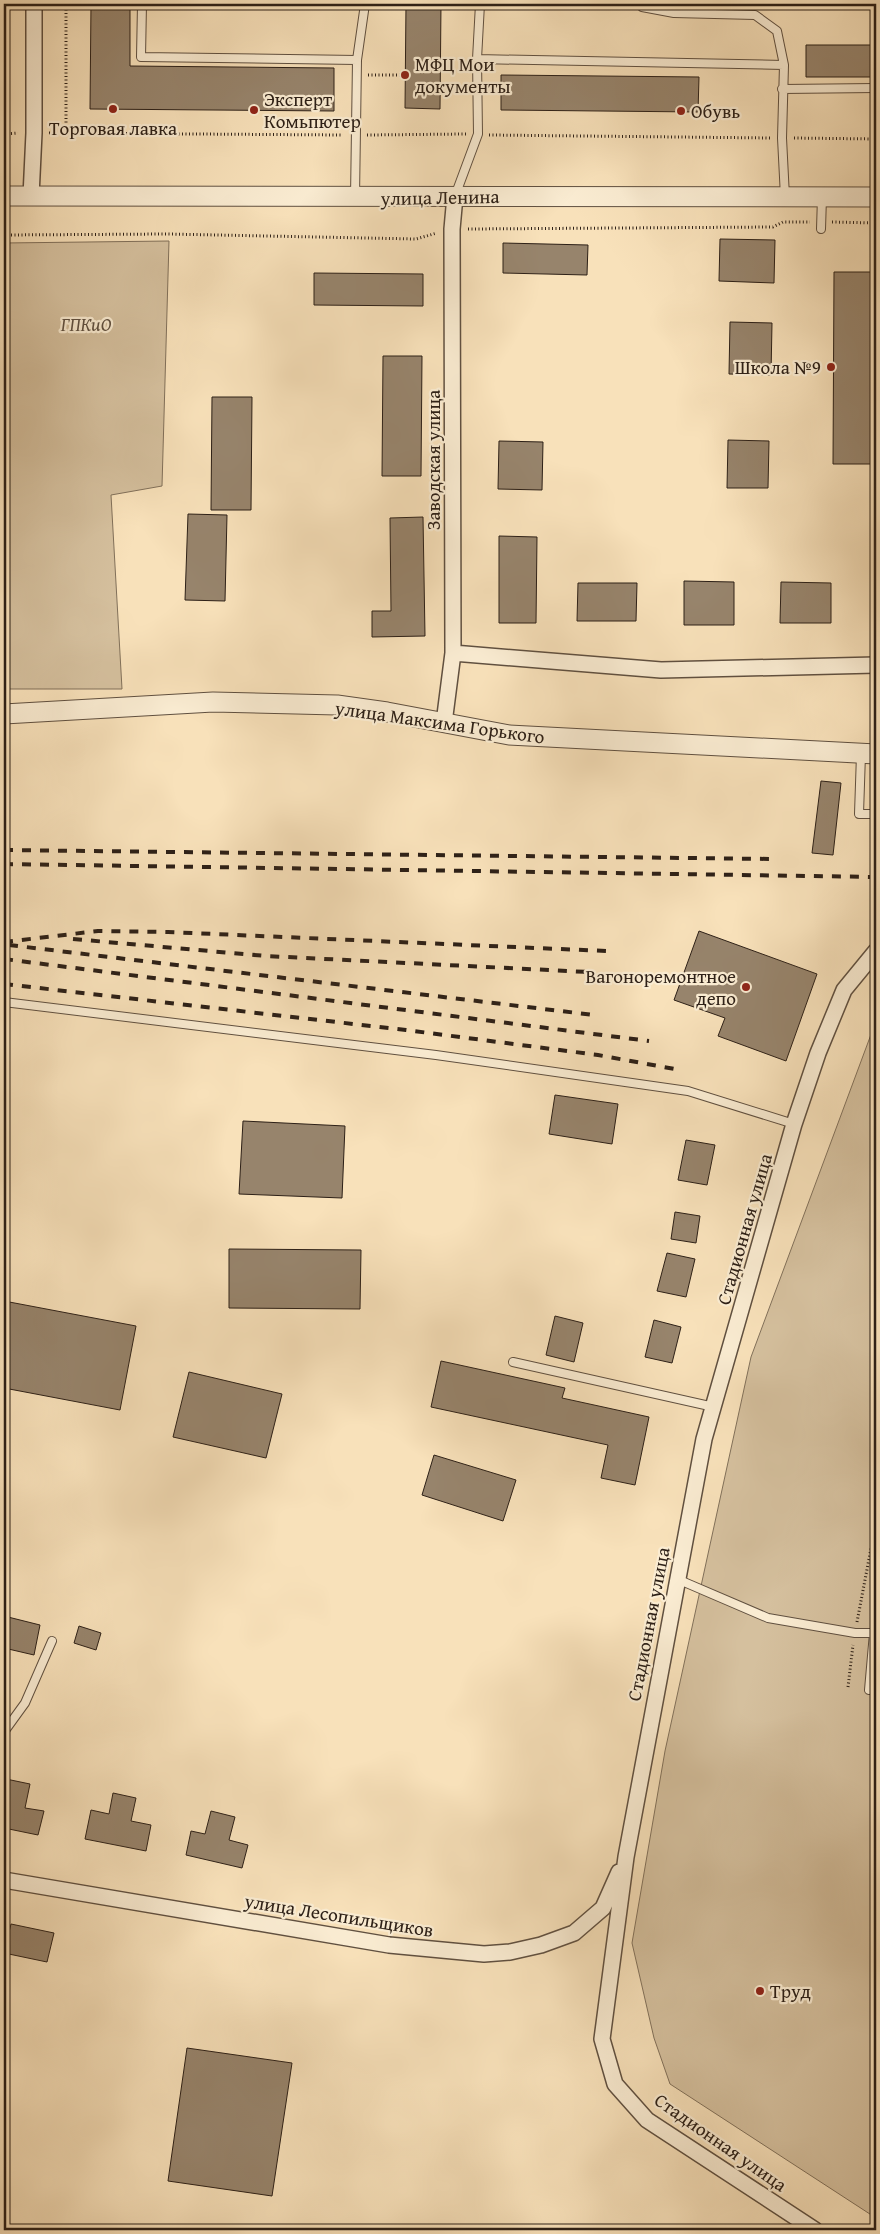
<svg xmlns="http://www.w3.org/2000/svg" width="880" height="2234" font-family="'Gentium Book Plus',serif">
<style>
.green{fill:#d5c09e;stroke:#81705a}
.building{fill:#97846c;stroke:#2d2017}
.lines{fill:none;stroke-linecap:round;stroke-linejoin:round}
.service-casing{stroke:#605040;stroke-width:10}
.minor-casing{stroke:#605040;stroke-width:18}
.tertiary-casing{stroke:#605040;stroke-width:21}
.path{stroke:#2d2017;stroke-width:3;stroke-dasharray:1 2.5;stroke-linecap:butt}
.service{stroke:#faecd2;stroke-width:8}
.minor{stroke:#faecd2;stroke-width:15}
.tertiary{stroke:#faecd2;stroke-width:19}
.rail{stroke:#2d2017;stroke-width:4;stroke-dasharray:9 9;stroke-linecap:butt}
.poi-dot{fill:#8f2418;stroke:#faecd2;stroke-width:2}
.labels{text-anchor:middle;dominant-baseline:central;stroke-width:4.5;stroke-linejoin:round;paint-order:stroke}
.poi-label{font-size:19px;fill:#2d2017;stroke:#faecd2;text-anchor:start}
.street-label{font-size:19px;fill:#2d2017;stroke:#faecd2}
.park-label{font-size:19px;font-style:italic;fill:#5f5040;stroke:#faecd2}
</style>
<rect width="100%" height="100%" fill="#f8e1ba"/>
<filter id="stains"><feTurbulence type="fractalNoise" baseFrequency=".004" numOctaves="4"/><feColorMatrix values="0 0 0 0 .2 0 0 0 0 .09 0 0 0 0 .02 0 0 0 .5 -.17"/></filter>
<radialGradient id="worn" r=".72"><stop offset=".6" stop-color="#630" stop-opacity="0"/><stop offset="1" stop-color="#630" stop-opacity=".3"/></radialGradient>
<path class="green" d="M 169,241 L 162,486 L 111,495 L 122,689 L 4,689 L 4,243 Z
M 876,1021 L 876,2218 L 670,2084 L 654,2038 L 632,1943 L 665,1751 L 751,1357 Z"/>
<path class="building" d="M 91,4 L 130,4 L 130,66 L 334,68 L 334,111 L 90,109 Z
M 406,4 L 441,4 L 440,109 L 405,108 Z
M 806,45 L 876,45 L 876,77 L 806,77 Z
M 501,75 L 699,77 L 698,112 L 501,110 Z
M 720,239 L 775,240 L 774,283 L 719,281 Z
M 503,243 L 588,245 L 587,275 L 503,273 Z
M 834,272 L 876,272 L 876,464 L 833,464 Z
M 314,273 L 423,274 L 423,306 L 314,305 Z
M 730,322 L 772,323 L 771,375 L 729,374 Z
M 383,356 L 422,356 L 421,476 L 382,476 Z
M 212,397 L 252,397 L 251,510 L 211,510 Z
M 728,440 L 769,441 L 768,488 L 727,488 Z
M 499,441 L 543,442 L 542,490 L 498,489 Z
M 188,514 L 227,515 L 225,601 L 185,600 Z
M 423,517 L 425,636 L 372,637 L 372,611 L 391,611 L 390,518 Z
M 499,536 L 537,537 L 536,623 L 499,623 Z
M 684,581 L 734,582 L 734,625 L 684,625 Z
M 781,582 L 831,583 L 831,623 L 780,623 Z
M 578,583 L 637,583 L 636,621 L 577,621 Z
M 874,585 L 876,585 L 876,624 L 874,624 Z
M 821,781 L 841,783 L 833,855 L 812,853 Z
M 699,931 L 817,974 L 786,1061 L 718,1036 L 725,1018 L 674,1000 Z
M 555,1095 L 618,1104 L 612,1144 L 549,1134 Z
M 243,1121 L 345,1126 L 342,1198 L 239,1194 Z
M 686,1140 L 715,1145 L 707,1185 L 678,1180 Z
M 675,1212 L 700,1216 L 696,1243 L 671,1239 Z
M 229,1249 L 361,1250 L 360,1309 L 229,1308 Z
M 667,1253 L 695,1259 L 686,1297 L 657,1291 Z
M 4,1301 L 136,1326 L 120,1410 L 4,1388 Z
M 555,1316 L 583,1323 L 574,1362 L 546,1355 Z
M 654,1320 L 681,1327 L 672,1363 L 645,1357 Z
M 441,1361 L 565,1388 L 562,1398 L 649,1417 L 635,1485 L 601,1478 L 608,1445 L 431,1407 Z
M 189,1372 L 282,1394 L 266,1458 L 173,1437 Z
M 434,1455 L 516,1480 L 503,1521 L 422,1495 Z
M 4,1616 L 40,1625 L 34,1655 L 4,1648 Z
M 79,1626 L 101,1633 L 96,1650 L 74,1643 Z
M 6,1779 L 30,1784 L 25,1808 L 44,1811 L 38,1835 L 4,1828 L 4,1792 Z
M 113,1793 L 136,1798 L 131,1821 L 151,1825 L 146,1851 L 85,1839 L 91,1810 L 109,1814 Z
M 211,1811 L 235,1817 L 229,1840 L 248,1845 L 242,1868 L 186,1855 L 191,1831 L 205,1834 Z
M 11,1924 L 54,1933 L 47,1962 L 4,1953 Z
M 187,2048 L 292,2063 L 272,2196 L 168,2181 Z"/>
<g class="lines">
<defs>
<path id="service" d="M 142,4 L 141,57 L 357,60 L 355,197
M 639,4 L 642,7 L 674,13 L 755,15 L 777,31 L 784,65 L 782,138 L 785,197
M 477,59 L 784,65
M 357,60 L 365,4
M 782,89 L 876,88
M 455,196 L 478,134 L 477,59 L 480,4
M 821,229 L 822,197
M 861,754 L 859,814 L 876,814
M 4,1002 L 436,1055 L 688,1091 L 794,1124
M 513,1362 L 714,1407
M 677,1579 L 768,1618 L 855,1633 L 876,1633
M 869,1690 L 874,1633
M 4,1732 L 25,1703 L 52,1641"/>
<path id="minor" d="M 31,196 L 34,133 L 34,4
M 453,653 L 661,670 L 876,665
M 444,723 L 453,653 L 452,229 L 455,196
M 4,1880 L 389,1945 L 484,1954 L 510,1952 L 541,1945 L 574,1933 L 603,1908 L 619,1872
M 815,2230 L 647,2120 L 615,2084 L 602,2039 L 626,1857 L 704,1439 L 794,1124 L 818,1053 L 844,990 L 876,951"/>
<path id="tertiary" d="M 4,196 L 876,197
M 4,714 L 213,702 L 337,705 L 387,712 L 509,735 L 876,754"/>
</defs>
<use href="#service" class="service-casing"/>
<use href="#minor" class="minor-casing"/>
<use href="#tertiary" class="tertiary-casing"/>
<path class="path" d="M 368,75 L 405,75
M 49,133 L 343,135
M 66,133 L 66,4
M 4,134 L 18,133
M 367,135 L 466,134
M 489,135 L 771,138
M 794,138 L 876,139
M 832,222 L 876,223
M 468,229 L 773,227 L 783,222 L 810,222
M 4,235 L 167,234 L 416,239 L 437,233
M 857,1622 L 876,1522
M 848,1687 L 853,1645"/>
<use href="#service" class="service"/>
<use href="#minor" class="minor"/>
<use href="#tertiary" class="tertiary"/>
<path class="rail" d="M 4,850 L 774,859
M 4,864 L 876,877
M 73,939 L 266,956 L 588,972
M 4,942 L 98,931 L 168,932 L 606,951
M 9,945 L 594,1015
M 4,959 L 649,1041
M 4,984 L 406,1030 L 598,1055 L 680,1070"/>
</g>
<g class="poi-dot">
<circle cx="405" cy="75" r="5"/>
<circle cx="113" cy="109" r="5"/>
<circle cx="254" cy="110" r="5"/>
<circle cx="681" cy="111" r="5"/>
<circle cx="831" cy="367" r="5"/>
<circle cx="746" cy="987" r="5"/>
<circle cx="760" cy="1991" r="5"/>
</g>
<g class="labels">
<g class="poi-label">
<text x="415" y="64">МФЦ Мои<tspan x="415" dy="22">документы</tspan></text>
<text x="264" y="99">Эксперт<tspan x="264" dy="22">Комьпютер</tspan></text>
<text x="691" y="111">Обувь</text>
<text x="113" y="128" text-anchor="middle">Торговая лавка</text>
<text x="821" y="367" text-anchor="end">Школа №9</text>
<text x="736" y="976" text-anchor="end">Вагоноремонтное<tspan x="736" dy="22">депо</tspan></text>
<text x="770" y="1991">Труд</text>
</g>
<g class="street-label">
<text transform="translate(440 197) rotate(-1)">улица Ленина</text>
<text transform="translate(433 460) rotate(-90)">Заводская улица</text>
<text transform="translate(440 722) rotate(8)">улица Максима Горького</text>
<text transform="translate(744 1229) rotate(-74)">Стадионная улица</text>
<text transform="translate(648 1624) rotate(-79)">Стадионная улица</text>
<text transform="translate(339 1915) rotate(9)">улица Лесопильщиков</text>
<text transform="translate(721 2142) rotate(35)">Стадионная улица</text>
</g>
<g class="park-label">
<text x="86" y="324">ГПКиО</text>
</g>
</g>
<rect width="880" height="2234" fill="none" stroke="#f8e1ba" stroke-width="20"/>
<rect x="5" y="5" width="870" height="2224" fill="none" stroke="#2d2017" stroke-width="2.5"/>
<rect x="10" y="10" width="860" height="2214" fill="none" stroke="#2d2017"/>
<rect width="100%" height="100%" filter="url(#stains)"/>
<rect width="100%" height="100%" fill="url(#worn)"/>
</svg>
